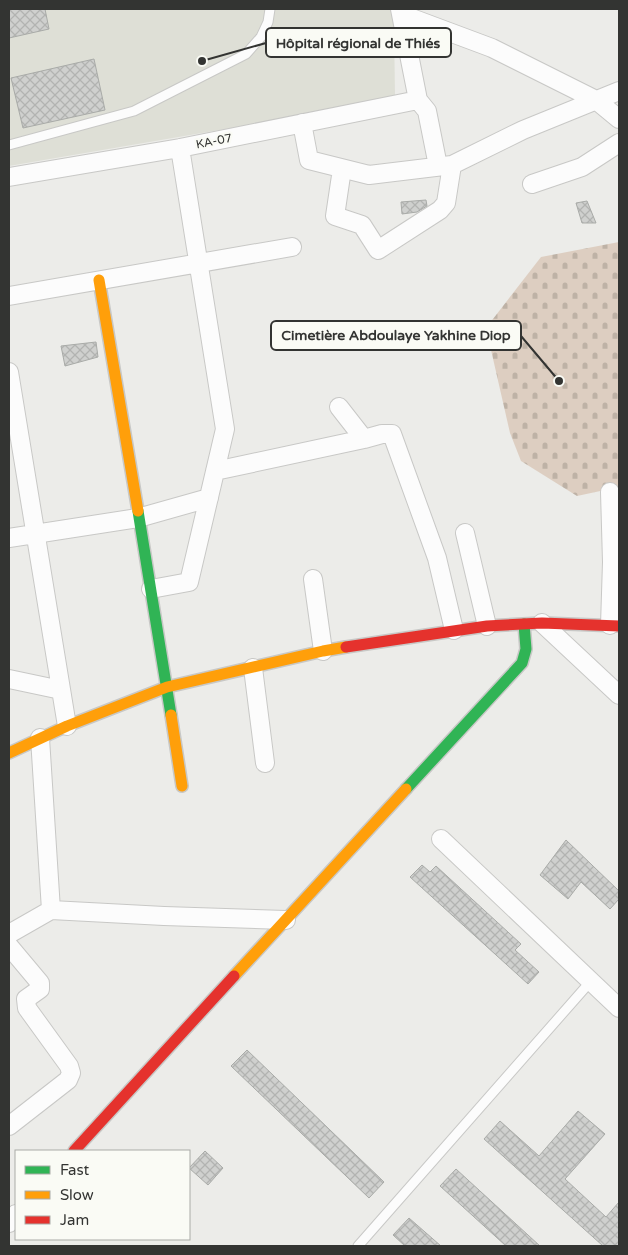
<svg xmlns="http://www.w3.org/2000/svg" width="628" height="1255" font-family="'Varela Round',sans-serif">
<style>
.built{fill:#dedfd6}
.cemetery{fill:url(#cemetery-stones)}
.building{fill:url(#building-cross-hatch);stroke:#a9aba8}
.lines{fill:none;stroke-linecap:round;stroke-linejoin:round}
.lane-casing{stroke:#c8c8c6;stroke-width:11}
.street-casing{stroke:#c8c8c6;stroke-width:20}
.fast-casing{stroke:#c8c8c6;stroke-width:14}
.slow-casing{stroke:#c8c8c6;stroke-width:14}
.jam-casing{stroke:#c8c8c6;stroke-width:14}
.lane{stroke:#fcfcfc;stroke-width:9}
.street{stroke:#fcfcfc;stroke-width:18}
.fast{stroke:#30b455;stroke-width:11}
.slow{stroke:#ff9f0a;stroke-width:11}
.jam{stroke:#e5322d;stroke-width:11}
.labels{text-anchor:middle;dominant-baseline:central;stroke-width:4.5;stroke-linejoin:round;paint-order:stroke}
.street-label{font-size:12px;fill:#333432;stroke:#fafbf5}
.leader{fill:none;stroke:#333432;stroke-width:2}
.callout-dot{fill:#333432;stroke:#fafbf5;stroke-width:2}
.callout{fill:#fafbf5;stroke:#333432;stroke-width:2}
.callout-label{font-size:14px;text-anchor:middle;font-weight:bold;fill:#333432}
</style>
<defs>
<pattern id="cemetery-stones" width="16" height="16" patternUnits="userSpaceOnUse" patternTransform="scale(1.25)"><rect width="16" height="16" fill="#ddcec1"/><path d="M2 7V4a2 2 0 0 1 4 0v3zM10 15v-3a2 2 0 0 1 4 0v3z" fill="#beb2a6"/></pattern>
<pattern id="building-cross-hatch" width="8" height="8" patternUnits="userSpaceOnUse" patternTransform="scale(1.25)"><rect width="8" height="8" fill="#cfd0ce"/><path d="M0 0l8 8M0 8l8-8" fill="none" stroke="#b2b3b1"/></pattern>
</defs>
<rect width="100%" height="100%" fill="#ecece9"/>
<path class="built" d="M 9,9 L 391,9 L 394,25 L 395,96 L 384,102 L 9,166 Z"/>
<path class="cemetery" d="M 619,242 L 619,487 L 577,496 L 521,461 L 510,433 L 486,328 L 541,257 Z"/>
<path class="building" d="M 9,9 L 45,9 L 49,29 L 9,38 Z
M 94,59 L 105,110 L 23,128 L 11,78 Z
M 426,200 L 427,206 L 417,212 L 402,214 L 401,202 Z
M 587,201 L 596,223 L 582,223 L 576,203 Z
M 96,342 L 98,357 L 65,366 L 61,346 Z
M 566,840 L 619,891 L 619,899 L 610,909 L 581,882 L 568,899 L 540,875 Z
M 422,865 L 430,872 L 436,866 L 521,944 L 515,950 L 539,972 L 528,984 L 410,877 Z
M 247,1050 L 384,1182 L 369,1198 L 231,1066 Z
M 578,1111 L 605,1134 L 565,1179 L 606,1217 L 619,1202 L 619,1246 L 603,1246 L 484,1139 L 500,1121 L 539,1156 Z
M 205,1151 L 223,1168 L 208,1185 L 189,1168 Z
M 456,1169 L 540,1246 L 506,1246 L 440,1186 Z
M 409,1218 L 441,1246 L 405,1246 L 393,1235 Z"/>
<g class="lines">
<defs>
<path id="lane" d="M 9,145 L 134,111 L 246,54 L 261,37 L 268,22 L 270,9
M 358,1246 L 591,981"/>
<path id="street" d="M 400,9 L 418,100 L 427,111 L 438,166
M 401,14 L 492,48 L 596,100 L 619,119
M 302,123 L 309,160 L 369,175 L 452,165 L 523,130 L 619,91
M 342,169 L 335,216 L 362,225 L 378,250 L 440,210 L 446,203 L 452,165
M 9,177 L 180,148 L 418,100
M 532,184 L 582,167 L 619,143
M 9,296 L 292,247
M 9,372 L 67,726
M 339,407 L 364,439
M 215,471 L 364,439 L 382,434 L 392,434 L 437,558 L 454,630
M 610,492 L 612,562 L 610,625
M 465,533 L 487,626
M 9,538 L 138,518 L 209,498
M 313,579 L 323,651
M 151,589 L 189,582 L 225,429 L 180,148
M 542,623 L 619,695
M 253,668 L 265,763
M 9,679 L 61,690
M 40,738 L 51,910
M 441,839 L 619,1008
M 9,934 L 51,910 L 164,916 L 286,920
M 9,946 L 40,983 L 40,989 L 26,999 L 27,1008 L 69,1066 L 71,1073 L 68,1080 L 9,1126
M 9,1223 L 16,1214"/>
<path id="fast" d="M 138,511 L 171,715
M 406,789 L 522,663 L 526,649 L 524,624"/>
<path id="slow" d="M 99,280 L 138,511
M 171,715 L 182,786
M 9,753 L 67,726 L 167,687 L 323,651 L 346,647
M 234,976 L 406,789"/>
<path id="jam" d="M 346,647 L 487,626 L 542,623 L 619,626
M 74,1151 L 234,976"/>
</defs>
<use href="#lane" class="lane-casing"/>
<use href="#street" class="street-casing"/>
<use href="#fast" class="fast-casing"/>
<use href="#slow" class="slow-casing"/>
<use href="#jam" class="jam-casing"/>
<use href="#lane" class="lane"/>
<use href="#street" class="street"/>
<use href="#fast" class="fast"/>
<use href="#slow" class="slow"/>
<use href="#jam" class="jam"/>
</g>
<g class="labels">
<g class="street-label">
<text transform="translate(214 141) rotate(-11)">KA-07</text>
</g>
</g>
<path class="leader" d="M202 61L266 43M559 381L521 336"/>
<g class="callout-dot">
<circle cx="202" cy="61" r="5"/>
<circle cx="559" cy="381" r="5"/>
</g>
<g class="callout">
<rect x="266" y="28" width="185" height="29" rx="5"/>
<rect x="271" y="321" width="250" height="29" rx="5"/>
</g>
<g class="callout-label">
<text x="358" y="48">Hôpital régional de Thiés</text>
<text x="396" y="340">Cimetière Abdoulaye Yakhine Diop</text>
</g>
<rect width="628" height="1255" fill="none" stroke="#333432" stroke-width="20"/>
<rect x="15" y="1150" width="175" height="90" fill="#fafbf5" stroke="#aaaba7"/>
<rect x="25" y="1166" width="25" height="8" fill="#30b455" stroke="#aaaba7"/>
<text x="60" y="1175" font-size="15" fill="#333432">Fast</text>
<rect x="25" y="1191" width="25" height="8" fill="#ff9f0a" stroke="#aaaba7"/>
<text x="60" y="1200" font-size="15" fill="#333432">Slow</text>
<rect x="25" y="1216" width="25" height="8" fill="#e5322d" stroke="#aaaba7"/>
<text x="60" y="1225" font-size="15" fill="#333432">Jam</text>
</svg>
